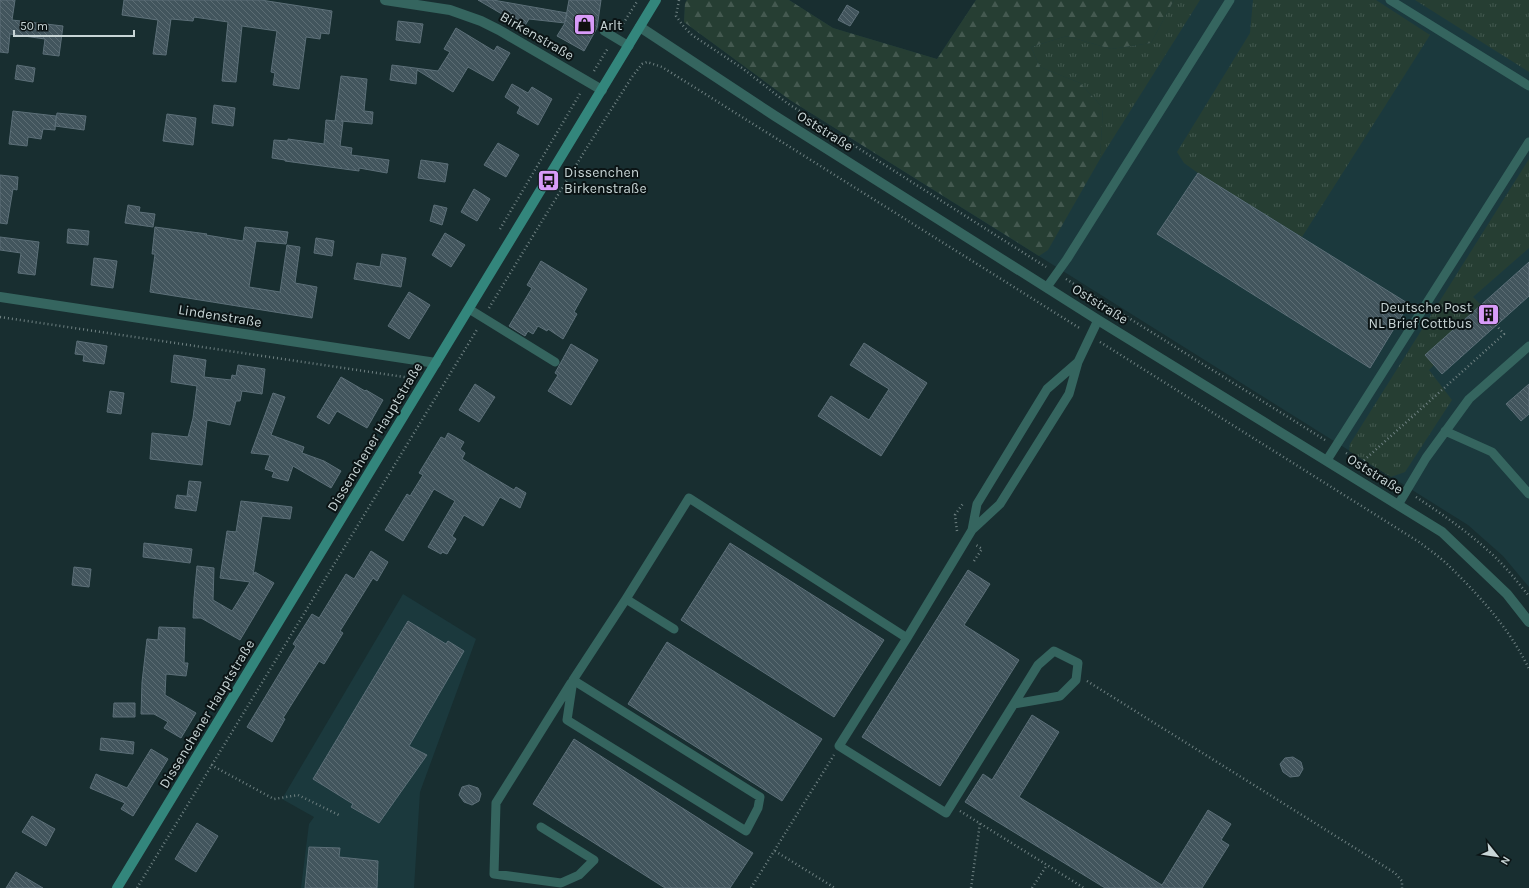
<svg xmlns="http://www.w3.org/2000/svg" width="1529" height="888" font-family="Karla,sans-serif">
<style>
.built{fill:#1b393d}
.grass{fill:url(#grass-tufts)}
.forest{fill:url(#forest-firs)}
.building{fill:url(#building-back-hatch);stroke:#5c6f78}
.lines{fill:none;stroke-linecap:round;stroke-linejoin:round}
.path{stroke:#6f8182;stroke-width:2.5;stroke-dasharray:1 3;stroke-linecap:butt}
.service{stroke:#35655f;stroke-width:9}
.minor{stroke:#35655f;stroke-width:10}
.secondary{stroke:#33867c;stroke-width:10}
.labels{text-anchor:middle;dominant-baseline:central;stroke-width:4;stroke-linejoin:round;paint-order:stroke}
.poi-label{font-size:14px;fill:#c8d5d6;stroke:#0b1415;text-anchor:start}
.street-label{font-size:14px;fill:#c8d5d6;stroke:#0b1415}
</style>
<defs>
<pattern id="grass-tufts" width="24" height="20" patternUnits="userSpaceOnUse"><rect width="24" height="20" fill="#263e33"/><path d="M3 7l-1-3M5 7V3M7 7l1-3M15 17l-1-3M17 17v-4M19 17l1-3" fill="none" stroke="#445950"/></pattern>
<pattern id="forest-firs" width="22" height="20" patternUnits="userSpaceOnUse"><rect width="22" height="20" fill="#263e33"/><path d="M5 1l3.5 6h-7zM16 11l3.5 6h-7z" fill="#445950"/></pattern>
<pattern id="building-back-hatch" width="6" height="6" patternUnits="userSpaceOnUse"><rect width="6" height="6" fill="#42555d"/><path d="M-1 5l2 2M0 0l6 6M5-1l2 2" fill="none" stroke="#5c6d74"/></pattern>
</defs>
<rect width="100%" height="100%" fill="#182e30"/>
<path class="built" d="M 687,0 L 789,0 L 833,28 L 937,59 L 976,0 L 1529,0 L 1529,587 L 1503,556 L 1468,525 L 790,100 L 684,22 L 685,3 Z
M 403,594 L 476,639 L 420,792 L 414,888 L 301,888 L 309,824 L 314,817 L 282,799 Z"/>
<path class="grass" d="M 1174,0 L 1200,0 L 1100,159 L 1103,108 L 1080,83 L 1040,67 L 1031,47 L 1067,36 L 1111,49 L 1151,43 Z
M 1253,0 L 1376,0 L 1430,35 L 1302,237 L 1198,173 L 1184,163 L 1177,152 L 1250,33 Z
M 1415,0 L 1529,0 L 1529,72 Z
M 1529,159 L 1529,248 L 1473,297 L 1481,305 L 1425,355 L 1434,365 L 1429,370 L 1452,400 L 1405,472 L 1391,477 L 1349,451 L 1350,444 Z"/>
<path class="forest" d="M 687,0 L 789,0 L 833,28 L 937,59 L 976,0 L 1174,0 L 1151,43 L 1111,49 L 1067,36 L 1031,47 L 1040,67 L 1080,83 L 1103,108 L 1100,159 L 1048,250 L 1039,256 L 790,100 L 684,22 L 685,3 Z"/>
<path class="building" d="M 0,0 L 15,0 L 12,20 L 63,26 L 59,56 L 43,54 L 45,39 L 10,34 L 8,53 L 0,52 Z
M 124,0 L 261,0 L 332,11 L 329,34 L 321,33 L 320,39 L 306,37 L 299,89 L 273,85 L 275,73 L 271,72 L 277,31 L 242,26 L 236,82 L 222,81 L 228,22 L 194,17 L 193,21 L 171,19 L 166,55 L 153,54 L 158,20 L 122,15 Z
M 478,0 L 493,0 L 567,13 L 565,22 L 569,0 L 601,0 L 597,28 L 584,51 L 557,36 L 565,23 L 529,19 L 524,27 Z
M 847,5 L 859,12 L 850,26 L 838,20 Z
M 398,21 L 423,24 L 420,43 L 396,40 Z
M 456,28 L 494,51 L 497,46 L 510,53 L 493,81 L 468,67 L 453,92 L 417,70 L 416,84 L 390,80 L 392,65 L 438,71 L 450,52 L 444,49 Z
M 17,65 L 35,68 L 33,82 L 15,79 Z
M 341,76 L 367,79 L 364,111 L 373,112 L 372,124 L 341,121 L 343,122 L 340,146 L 352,148 L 351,155 L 389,160 L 387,173 L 359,168 L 359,171 L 285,161 L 285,160 L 272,158 L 274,140 L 288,141 L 288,139 L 324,144 L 326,120 L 335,121 Z
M 512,84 L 528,93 L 532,87 L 552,99 L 538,125 L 517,113 L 520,107 L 505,97 Z
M 214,105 L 235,108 L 233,126 L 212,123 Z
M 13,111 L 56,116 L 55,130 L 43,129 L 41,139 L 28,137 L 27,146 L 9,144 Z
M 57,113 L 86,116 L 84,130 L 55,126 Z
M 167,114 L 196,118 L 193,145 L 163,141 Z
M 498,143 L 519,155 L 506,177 L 484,165 Z
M 421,160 L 448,164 L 445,182 L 418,178 Z
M 1198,173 L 1409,304 L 1370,368 L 1157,234 Z
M 0,175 L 18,177 L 17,190 L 13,189 L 7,224 L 0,223 Z
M 474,189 L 490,199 L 477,221 L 461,212 Z
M 128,205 L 140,207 L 139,212 L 155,214 L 153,227 L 125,223 Z
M 434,205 L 447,208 L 442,225 L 430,221 Z
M 155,227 L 207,234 L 206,235 L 243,241 L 245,227 L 288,232 L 286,244 L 256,241 L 249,287 L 280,292 L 287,245 L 300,247 L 295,283 L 317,287 L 312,318 L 150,292 L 155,254 L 152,254 Z
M 68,229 L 89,231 L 88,245 L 67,243 Z
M 445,233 L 465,245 L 451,267 L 432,255 Z
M 0,237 L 39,242 L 35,275 L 18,273 L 21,253 L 0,250 Z
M 316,238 L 334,241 L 332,256 L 314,253 Z
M 382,254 L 406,258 L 401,287 L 354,279 L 357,263 L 380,267 Z
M 94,258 L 117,261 L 113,288 L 91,285 Z
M 541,261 L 587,289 L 574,312 L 577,314 L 563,339 L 548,329 L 547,331 L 538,326 L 533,334 L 528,331 L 525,336 L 509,326 L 532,288 L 527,285 Z
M 1529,262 L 1529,296 L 1442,374 L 1425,355 Z
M 409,292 L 430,305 L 409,339 L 388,326 Z
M 77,341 L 107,346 L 104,364 L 83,361 L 84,355 L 75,354 Z
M 864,343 L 927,383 L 881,456 L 818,416 L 831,396 L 869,420 L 889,389 L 850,365 Z
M 571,344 L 598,360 L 571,405 L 548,391 L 558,375 L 555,373 Z
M 174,355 L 206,360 L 204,377 L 231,380 L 232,375 L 236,376 L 238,365 L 265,369 L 262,394 L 242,391 L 240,401 L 236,401 L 230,425 L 207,420 L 202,465 L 150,459 L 152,433 L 188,437 L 193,418 L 197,386 L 171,382 Z
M 341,377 L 365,391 L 366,390 L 383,400 L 367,428 L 337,411 L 329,424 L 317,417 Z
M 475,384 L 495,397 L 479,422 L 459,410 Z
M 1529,384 L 1529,414 L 1521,421 L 1506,404 Z
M 110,391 L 124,393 L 121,414 L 107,412 Z
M 273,393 L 285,397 L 271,435 L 304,447 L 302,453 L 324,461 L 341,471 L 331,488 L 293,466 L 288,481 L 272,477 L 274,472 L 265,469 L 270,455 L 251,453 Z
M 448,433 L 464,442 L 460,449 L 465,453 L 462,459 L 514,490 L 516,487 L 526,493 L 520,508 L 500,497 L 483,526 L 464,515 L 452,536 L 456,539 L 447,554 L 442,552 L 441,554 L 428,547 L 455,501 L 434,489 L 403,541 L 385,530 L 407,494 L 410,496 L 423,475 L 419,473 L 441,437 L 445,439 Z
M 189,481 L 201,482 L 196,511 L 175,508 L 177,495 L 193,497 L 187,496 Z
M 241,501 L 292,507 L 290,519 L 262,516 L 253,575 L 255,572 L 274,583 L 240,640 L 201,618 L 193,618 L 194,598 L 197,566 L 214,568 L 213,600 L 232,611 L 250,582 L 220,578 L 227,531 L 236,532 Z
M 144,543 L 192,549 L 190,563 L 143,557 Z
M 730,543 L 884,640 L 834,717 L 681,620 Z
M 371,551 L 388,562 L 377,581 L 373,578 L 340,631 L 343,633 L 324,664 L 319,661 L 283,718 L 285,719 L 272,742 L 247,727 L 296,646 L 293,644 L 312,614 L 319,618 L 346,574 L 354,579 Z
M 74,567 L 91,569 L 89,587 L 72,585 Z
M 968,570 L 990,584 L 964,625 L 1019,660 L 940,786 L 862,737 Z
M 408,621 L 446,644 L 448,641 L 464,651 L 409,746 L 427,755 L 379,823 L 351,807 L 353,804 L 313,779 Z
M 159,627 L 185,628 L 184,663 L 188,663 L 186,676 L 166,674 L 165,695 L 196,713 L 181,738 L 164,728 L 168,722 L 154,714 L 141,714 L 142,682 L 147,639 L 158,640 Z
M 667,642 L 822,739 L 782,801 L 628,704 Z
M 114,703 L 135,703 L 135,717 L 113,717 Z
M 1032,715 L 1059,732 L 1019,797 L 1162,885 L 1208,810 L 1231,824 L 1221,840 L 1229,845 L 1202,888 L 1105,888 L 965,802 L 983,774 L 992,780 Z
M 101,738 L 134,742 L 133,754 L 100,750 Z
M 574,739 L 753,853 L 730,888 L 665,888 L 533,804 Z
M 151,749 L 168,759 L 133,816 L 121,809 L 125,803 L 90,788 L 96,774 L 127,788 Z
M 1293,757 L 1301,762 L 1303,769 L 1299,776 L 1290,777 L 1283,772 L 1280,764 L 1285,758 Z
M 469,785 L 478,788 L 481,794 L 479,801 L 472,805 L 464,802 L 459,795 L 462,787 Z
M 32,816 L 55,829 L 46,846 L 22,832 Z
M 197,823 L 218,836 L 196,872 L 175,859 Z
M 309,847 L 340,848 L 339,857 L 378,861 L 377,888 L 305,888 Z
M 16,872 L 43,888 L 6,888 Z"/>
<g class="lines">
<path class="path" d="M 679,0 L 676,16 L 684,27 L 692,35 L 742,68 L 787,103 L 1046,267
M 621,27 L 638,0
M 594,71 L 608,48
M 500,229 L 581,92
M 1066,279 L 1325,440
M 489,308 L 586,149 L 632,77 L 642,64 L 647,62 L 662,67 L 1081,329
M 0,317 L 411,378
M 1100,342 L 1419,542 C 1428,549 1439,556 1448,565 C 1479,595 1510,629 1529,669
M 1346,453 L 1396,484
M 1361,463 L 1504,334 L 1496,325
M 1416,497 C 1445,516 1474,536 1499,561 C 1510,572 1519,584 1529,596
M 957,531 L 955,515 L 964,502
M 974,561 L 982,549 L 976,545
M 1087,681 L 1395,873 L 1402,881 L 1402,888
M 211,765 L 274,799 L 298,795 L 339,815
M 960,811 L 1084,888
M 775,851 L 835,888
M 137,888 L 478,328
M 751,888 L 834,755
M 971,888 L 980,823
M 1032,888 L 1047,865"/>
<path class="service" d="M 1390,0 L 1529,86
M 604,31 L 629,46
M 1047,287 L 1067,259 L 1230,0
M 469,309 L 555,362
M 1445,431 L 1492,452 L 1529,494
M 1327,460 L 1529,142
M 1398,505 L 1426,458 L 1469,399 L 1529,346
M 972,530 L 977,504 L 1047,389 L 1078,362
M 626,599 L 674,629
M 573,680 L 567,720 L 746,831 L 758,808 L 760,797 L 573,680 L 626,599 L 689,498 L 907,638
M 1014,704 L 1060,696 L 1076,680 L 1078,663 L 1054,651 L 1038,665 L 951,805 L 946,813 L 839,746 L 907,638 L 972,530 L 1000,504 L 1069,394 L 1078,362 L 1098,320
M 541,827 L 594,860 L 579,875 L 561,883 L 494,874 L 496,803 L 571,683"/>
<path class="minor" d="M 385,0 L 450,10 L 481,21 L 499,30 L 602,90
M 640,27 L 775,116 L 1098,320 L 1442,532 L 1507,594 L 1529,622
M 0,297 L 436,363"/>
<path class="secondary" d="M 117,888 L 656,0"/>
</g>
<defs>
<symbol id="shop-square" viewBox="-11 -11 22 22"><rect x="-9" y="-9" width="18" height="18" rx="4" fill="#d89bf8" stroke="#0b1415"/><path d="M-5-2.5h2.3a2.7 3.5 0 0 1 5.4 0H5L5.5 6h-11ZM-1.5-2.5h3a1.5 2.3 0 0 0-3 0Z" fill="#111"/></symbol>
<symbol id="bus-square" viewBox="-11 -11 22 22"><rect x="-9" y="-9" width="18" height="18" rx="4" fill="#d89bf8" stroke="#0b1415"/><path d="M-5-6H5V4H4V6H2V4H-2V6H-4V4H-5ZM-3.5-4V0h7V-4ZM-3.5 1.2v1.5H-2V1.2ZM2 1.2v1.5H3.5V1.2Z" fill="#111"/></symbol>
<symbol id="building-square" viewBox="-11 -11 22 22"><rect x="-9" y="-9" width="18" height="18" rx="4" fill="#d89bf8" stroke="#0b1415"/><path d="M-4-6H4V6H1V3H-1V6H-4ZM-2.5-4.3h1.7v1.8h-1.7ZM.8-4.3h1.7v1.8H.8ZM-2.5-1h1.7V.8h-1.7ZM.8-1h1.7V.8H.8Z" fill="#111"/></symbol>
</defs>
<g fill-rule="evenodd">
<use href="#shop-square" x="572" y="12" width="25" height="25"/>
<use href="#bus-square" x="536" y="168" width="25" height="25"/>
<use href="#building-square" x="1476" y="302" width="25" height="25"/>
</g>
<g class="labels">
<g class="poi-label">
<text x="600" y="25">Arlt</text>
<text x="564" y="172">Dissenchen<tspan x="564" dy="16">Birkenstraße</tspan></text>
<text x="1472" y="307" text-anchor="end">Deutsche Post<tspan x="1472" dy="16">NL Brief Cottbus</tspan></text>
</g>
<g class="street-label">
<text transform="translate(537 36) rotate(30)">Birkenstraße</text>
<text transform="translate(825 131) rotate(32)">Oststraße</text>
<text transform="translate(1100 304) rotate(32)">Oststraße</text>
<text transform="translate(220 316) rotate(9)">Lindenstraße</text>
<text transform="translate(375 437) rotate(-59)">Dissenchener Hauptstraße</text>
<text transform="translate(1375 474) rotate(32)">Oststraße</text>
<text transform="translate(207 714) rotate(-59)">Dissenchener Hauptstraße</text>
</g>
</g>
<g transform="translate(1497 856) rotate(120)" stroke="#0b1415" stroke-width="3" paint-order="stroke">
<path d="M0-3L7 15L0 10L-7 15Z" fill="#c8d5d6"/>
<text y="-6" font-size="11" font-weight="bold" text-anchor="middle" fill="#c8d5d6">N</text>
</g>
<path d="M14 30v6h120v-6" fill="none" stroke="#c8d5d6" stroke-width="2"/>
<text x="20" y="30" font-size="12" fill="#c8d5d6" stroke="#0b1415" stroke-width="3" paint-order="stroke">50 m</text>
</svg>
